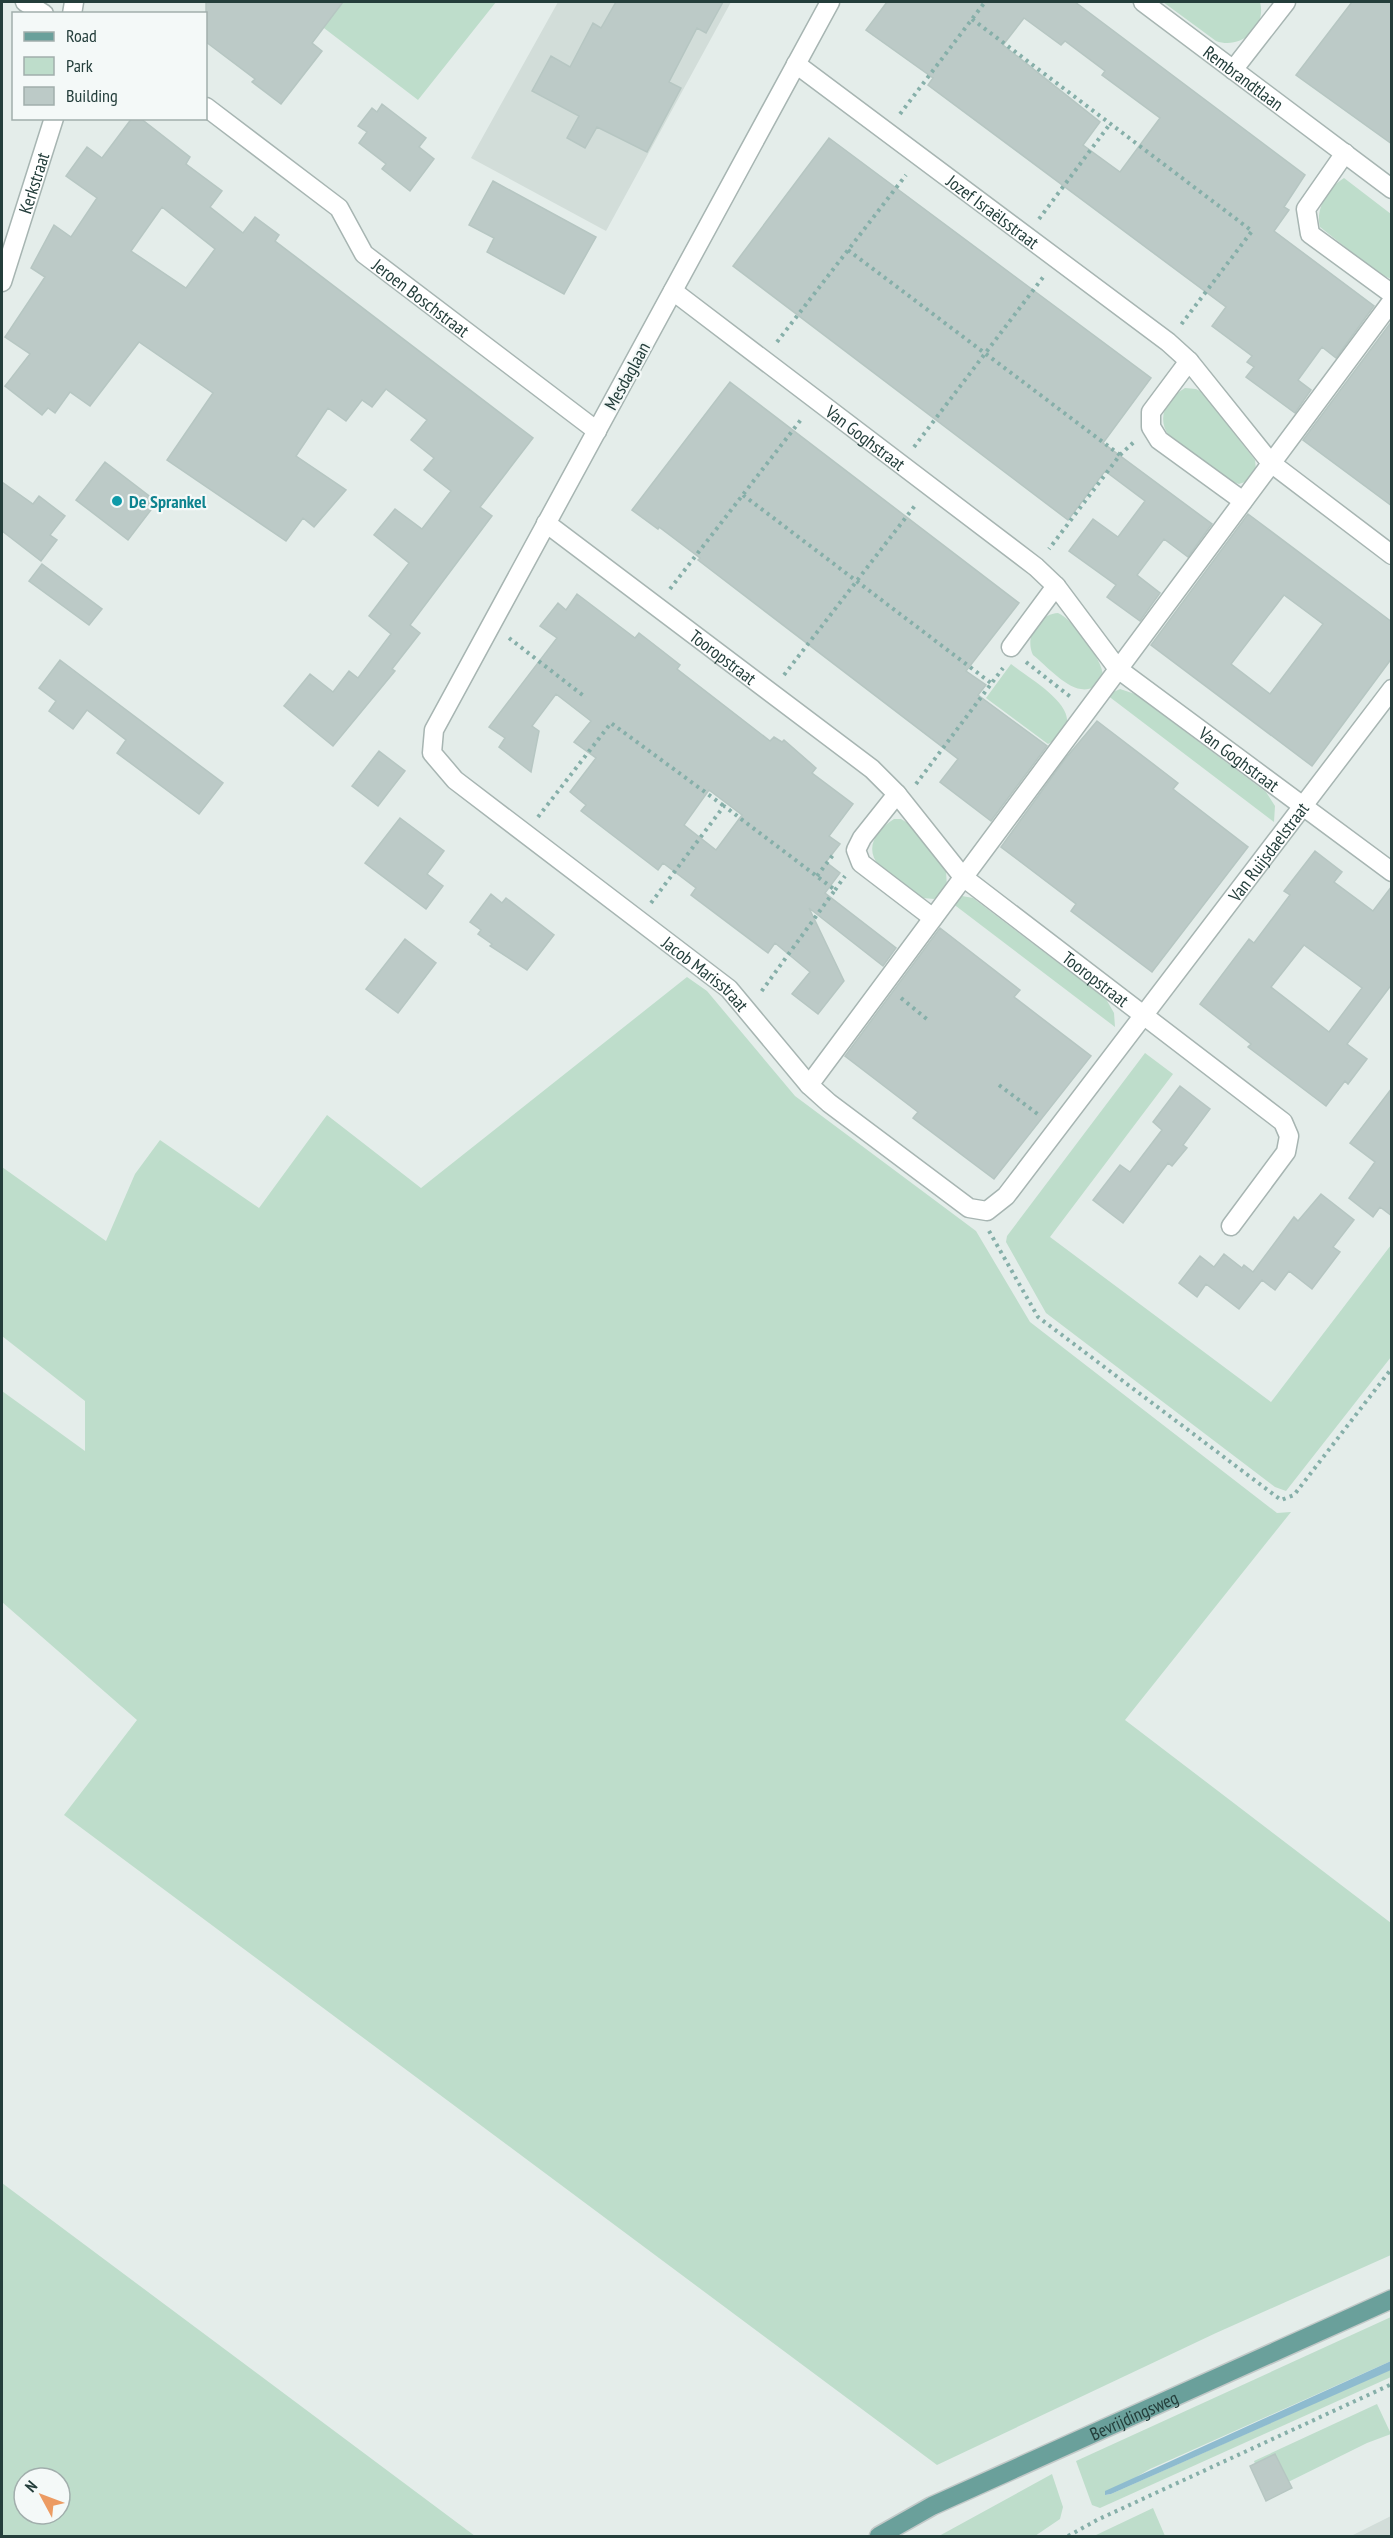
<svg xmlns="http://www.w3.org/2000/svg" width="1393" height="2538" font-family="'PT Sans Narrow',sans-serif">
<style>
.built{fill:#d2ddd9}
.green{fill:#beddcb;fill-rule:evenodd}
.water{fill:#8ebbcf}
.building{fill:#bccac7;stroke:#b6c6c2;stroke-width:1.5;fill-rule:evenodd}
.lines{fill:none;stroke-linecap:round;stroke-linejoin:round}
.minor-casing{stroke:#a7b5b2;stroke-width:21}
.major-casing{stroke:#c2c9c8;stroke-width:21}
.path{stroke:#86afa9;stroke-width:4;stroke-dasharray:3 4.5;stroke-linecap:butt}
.minor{stroke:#fff;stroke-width:18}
.major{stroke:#6aa09b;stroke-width:18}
.culture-dot{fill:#0f9aa8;stroke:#f4f9f8;stroke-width:2}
.labels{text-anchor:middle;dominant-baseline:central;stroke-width:4.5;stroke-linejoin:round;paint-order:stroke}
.street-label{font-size:18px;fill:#243e3b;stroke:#f4f9f8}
.culture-label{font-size:18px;font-weight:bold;fill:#0d838f;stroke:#f4f9f8;text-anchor:start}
</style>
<rect width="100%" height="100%" fill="#e4edea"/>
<path class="built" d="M 558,2 L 731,2 L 606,231 L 471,158 Z
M 1391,2516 L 1391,2536 L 1351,2536 Z"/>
<path class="green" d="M 337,2 L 496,2 L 418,100 L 320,25 Z
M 1163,2 L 1260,2 C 1267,28 1240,50 1216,41 Z
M 1344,178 L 1391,214 L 1391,279 L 1378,273 L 1320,227 C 1315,209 1328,188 1344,178 Z
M 1185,388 L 1196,389 L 1202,392 L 1255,460 L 1256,470 L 1248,481 L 1239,484 L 1233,482 L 1169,436 C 1156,418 1166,399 1185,388 Z
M 1058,613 C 1073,619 1105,662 1103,678 C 1082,708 1053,671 1033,655 C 1024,637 1039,614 1058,613 Z
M 1011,664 C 1035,683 1099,717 1048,744 L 986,698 Z
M 1120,689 L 1135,694 L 1266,792 L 1275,806 L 1274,822 L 1107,695 Z
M 894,819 L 901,819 L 911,825 L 946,871 L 947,887 L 942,894 L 934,899 L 923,898 L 879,866 C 864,848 876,830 894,819 Z
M 962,896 L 973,898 L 1106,999 L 1114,1013 L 1115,1027 L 952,903 Z
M 687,977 L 707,991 L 795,1096 L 976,1231 L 1030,1322 L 1277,1513 L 1291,1512 L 1125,1720 L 1391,1923 L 1391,2255 L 1216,2333 L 937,2465 L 64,1815 L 137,1720 L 2,1602 L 2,1391 L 85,1451 L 85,1401 L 2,1336 L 2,1167 L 106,1241 L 135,1174 L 160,1140 L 259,1208 L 327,1115 L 421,1188 Z
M 1145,1053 L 1173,1074 L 1050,1237 L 1271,1402 L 1391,1245 L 1391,1357 L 1286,1491 L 1275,1487 L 1046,1313 L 1006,1242 L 1007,1236 Z
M 2,2183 L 475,2536 L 2,2536 ZM 24,2478 L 60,2478 L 60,2514 L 24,2514 Z
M 1391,2317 L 1391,2361 L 1150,2469 L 1105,2495 L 1111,2494 L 1391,2369 L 1391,2377 L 1100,2508 L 1092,2505 L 1076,2461 Z
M 1377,2404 L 1391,2434 L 1367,2443 L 1266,2493 L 1254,2461 Z
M 1052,2474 L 1063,2507 L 1060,2519 L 1035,2536 L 939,2536 Z
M 1153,2508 L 1165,2536 L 1094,2536 Z"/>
<path class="water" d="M 1391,2361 L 1391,2370 L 1111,2494 L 1105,2495 L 1105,2491 Z"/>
<path class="building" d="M 206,2 L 343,2 L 312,43 L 322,51 L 281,104 L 252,82 L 255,79 L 206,42 Z
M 616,2 L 723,2 L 706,33 L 697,28 L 669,82 L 681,88 L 647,152 L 597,127 L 585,148 L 567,138 L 579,116 L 532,91 L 551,56 L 570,67 L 593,23 L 601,28 Z
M 887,2 L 1075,2 L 1305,175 L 1284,207 L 1289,210 L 1274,231 L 1374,306 L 1336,358 L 1322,347 L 1298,380 L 1311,390 L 1295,413 L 1246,377 L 1254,367 L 1247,362 L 1252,356 L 1212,326 L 1226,307 L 928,85 L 933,78 L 866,30 ZM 1024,18 L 1061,45 L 1065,41 L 1105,71 L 1102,75 L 1160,118 L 1120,172 L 1083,145 L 1100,122 L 1003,45 Z
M 1352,2 L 1392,2 L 1392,144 L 1296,75 Z
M 382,104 L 426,138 L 419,147 L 434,159 L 410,191 L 382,169 L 386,164 L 359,143 L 367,132 L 358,126 L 372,108 L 377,112 Z
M 132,118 L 140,118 L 190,157 L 186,164 L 222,191 L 210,207 L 243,233 L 255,217 L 279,235 L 275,241 L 533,438 L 480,507 L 492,516 L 410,625 L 420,633 L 392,669 L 395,671 L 333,746 L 284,706 L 310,674 L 333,692 L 349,671 L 358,678 L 391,634 L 369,616 L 409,563 L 374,535 L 395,509 L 422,529 L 451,491 L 424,470 L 434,458 L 411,440 L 427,420 L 386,389 L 372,407 L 362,400 L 346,421 L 328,408 L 296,456 L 346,490 L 314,527 L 303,518 L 286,541 L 167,460 L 213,393 L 139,342 L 90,406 L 70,392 L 55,413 L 48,408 L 42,415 L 5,386 L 30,354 L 5,337 L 45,277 L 31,268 L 54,225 L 71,237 L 97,198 L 66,176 L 87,147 L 102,158 ZM 162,207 L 215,249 L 186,288 L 131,251 Z
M 829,138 L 1151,378 L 1103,443 L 1212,524 L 1188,557 L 1164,539 L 1137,575 L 1160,593 L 1140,621 L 1107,597 L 1116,585 L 1069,551 L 1093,519 L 1118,537 L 1145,501 L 1105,471 L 1068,520 L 733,266 Z
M 493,181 L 596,237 L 564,294 L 487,252 L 494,238 L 469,225 Z
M 1392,321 L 1392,506 L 1303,440 Z
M 730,382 L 1019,603 L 966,671 L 986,685 L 978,695 L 1047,746 L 991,821 L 940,782 L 958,759 L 698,560 L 700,558 L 659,527 L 658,529 L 632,510 Z
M 105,462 L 157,502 L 128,540 L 76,500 Z
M 2,482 L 33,504 L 39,496 L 65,516 L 50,535 L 57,540 L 41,561 L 2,531 Z
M 1248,514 L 1392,622 L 1392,658 L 1312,766 L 1151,645 ZM 1284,595 L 1323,624 L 1270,694 L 1231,664 Z
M 42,564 L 102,609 L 89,625 L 29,581 Z
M 577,594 L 635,638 L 639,633 L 661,650 L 680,665 L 677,669 L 770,741 L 774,737 L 782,742 L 784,740 L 816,768 L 812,773 L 853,804 L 829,836 L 840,844 L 826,862 L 840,873 L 825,893 L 896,948 L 883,966 L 809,908 L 844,981 L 818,1014 L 792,994 L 810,972 L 775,943 L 768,953 L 691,895 L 696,888 L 663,863 L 658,870 L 581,811 L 586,805 L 570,792 L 596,758 L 574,742 L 591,721 L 556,694 L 532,726 L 539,731 L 531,772 L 499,747 L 505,738 L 489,727 L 557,638 L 540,626 L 558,603 L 566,610 ZM 709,790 L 742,815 L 716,850 L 684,825 Z
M 60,660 L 223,783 L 199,814 L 117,753 L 126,740 L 87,710 L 73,729 L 49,711 L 56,701 L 39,688 Z
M 1097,721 L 1178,783 L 1173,789 L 1248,847 L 1152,972 L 1071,911 L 1076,904 L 1001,847 L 1065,759 Z
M 379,751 L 405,771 L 378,806 L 352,786 Z
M 400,818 L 444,851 L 427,874 L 443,886 L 426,909 L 365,863 Z
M 1315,851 L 1342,872 L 1334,882 L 1373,911 L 1392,886 L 1392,984 L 1347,1044 L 1367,1059 L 1348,1084 L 1345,1081 L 1326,1106 L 1248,1047 L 1251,1044 L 1200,1004 L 1249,939 L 1254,943 L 1290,895 L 1284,891 ZM 1304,945 L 1362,988 L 1329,1032 L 1271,987 Z
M 491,894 L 502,903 L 506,898 L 554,935 L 527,970 L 490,946 L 492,944 L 478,934 L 481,930 L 470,922 Z
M 940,928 L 1020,990 L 1014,997 L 1091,1056 L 994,1179 L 913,1118 L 918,1112 L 845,1056 Z
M 405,939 L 436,963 L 398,1013 L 366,989 Z
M 1180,1086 L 1210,1109 L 1183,1145 L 1187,1148 L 1172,1166 L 1168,1163 L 1123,1223 L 1093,1200 L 1120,1165 L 1130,1172 L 1162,1130 L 1153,1122 Z
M 1392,1088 L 1392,1216 L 1380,1207 L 1373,1217 L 1349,1198 L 1375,1162 L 1350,1143 Z
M 1321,1194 L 1354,1220 L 1333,1247 L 1340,1252 L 1312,1289 L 1289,1271 L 1275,1290 L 1262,1280 L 1239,1309 L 1206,1284 L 1197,1297 L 1179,1283 L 1200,1256 L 1214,1267 L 1224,1254 L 1242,1268 L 1244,1265 L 1253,1272 L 1294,1217 L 1298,1221 Z
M 1275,2454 L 1292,2488 L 1266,2501 L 1250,2466 Z"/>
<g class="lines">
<defs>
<g id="minor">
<path d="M 25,2 L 44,14"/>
<path id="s1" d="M 830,2 L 434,730 L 432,753 L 455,780 L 729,989 L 809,1085 L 829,1103 L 969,1208 L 987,1211 L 1006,1196 L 1392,689"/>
<path id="s2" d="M 1143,2 L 1392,189"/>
<path d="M 72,14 L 74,2"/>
<path id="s3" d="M 796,64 L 1168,342 L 1189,361 L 1271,463 L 1392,555"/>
<path d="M 1233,70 L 1286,2"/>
<path id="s4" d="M 206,107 L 339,208 L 364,254 L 597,431"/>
<path d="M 1345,153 L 1306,209 L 1310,234 L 1392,294"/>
<path id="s5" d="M 2,282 L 54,118"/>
<path id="s6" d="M 673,291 L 1036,567 L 1056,586 L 1118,669 L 1392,872"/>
<path d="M 1189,361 L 1151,412 L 1151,427 L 1159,440 L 1243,501"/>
<path id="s7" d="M 546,523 L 872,769 L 897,794 L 963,877 L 1283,1122 L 1289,1136 L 1286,1152 L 1231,1226"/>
<path d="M 1011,647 L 1056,586"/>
<path d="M 897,794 L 862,838 L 856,850 L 861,863 L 933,918"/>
<path d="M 809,1085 L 1392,301"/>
</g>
<g id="major">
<path id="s8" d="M 879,2536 L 932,2506 L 1392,2299"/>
</g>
</defs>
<use href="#minor" class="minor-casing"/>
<use href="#major" class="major-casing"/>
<path class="path" d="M 972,19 L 1252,231 L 1180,326
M 900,114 L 985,2
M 1039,219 L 1110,124
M 848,250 L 1120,455 L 1049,549
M 777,342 L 906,175
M 914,447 L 1044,276
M 1120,455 L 1135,441
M 743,495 L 991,683
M 670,589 L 803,417
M 509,638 L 585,697
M 1026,662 L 1072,698
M 784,675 L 917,503
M 916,784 L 1003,668
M 538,817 L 611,723 L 724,806
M 817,876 L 833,855 L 835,857
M 835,890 L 845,876
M 651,903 L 724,806 L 835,890 L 761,992
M 901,998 L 928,1020
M 999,1085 L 1039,1115
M 989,1231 L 1038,1317 L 1281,1500 L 1294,1495 L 1392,1368
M 1068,2536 L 1097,2520 L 1392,2384"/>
<use href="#minor" class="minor"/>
<use href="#major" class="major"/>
</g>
<circle class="culture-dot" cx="117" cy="501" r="6"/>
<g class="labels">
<g class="street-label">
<text stroke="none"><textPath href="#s2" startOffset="126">Rembrandtlaan</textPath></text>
<text stroke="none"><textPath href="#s5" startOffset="104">Kerkstraat</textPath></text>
<text stroke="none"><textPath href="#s3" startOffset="246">Jozef Israëlsstraat</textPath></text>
<text stroke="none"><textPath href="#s4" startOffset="291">Jeroen Boschstraat</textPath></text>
<text transform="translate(627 376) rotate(-61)">Mesdaglaan</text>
<text stroke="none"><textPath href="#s6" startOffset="242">Van Goghstraat</textPath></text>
<text stroke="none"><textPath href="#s7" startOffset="222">Tooropstraat</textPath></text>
<text stroke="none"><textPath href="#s6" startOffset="738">Van Goghstraat</textPath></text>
<text stroke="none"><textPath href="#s1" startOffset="2034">Van Ruijsdaelstraat</textPath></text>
<text stroke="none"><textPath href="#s1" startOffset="1204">Jacob Marisstraat</textPath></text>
<text stroke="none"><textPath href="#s7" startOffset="717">Tooropstraat</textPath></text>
<text stroke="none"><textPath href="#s8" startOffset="282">Bevrijdingsweg</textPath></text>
</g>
<g class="culture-label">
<text x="129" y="501">De Sprankel</text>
</g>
</g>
<rect width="1393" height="2538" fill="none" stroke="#243e3b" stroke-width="6"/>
<rect x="12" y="12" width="195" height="108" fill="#f4f9f8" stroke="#a1aeac" stroke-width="1.5"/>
<rect x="24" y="32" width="30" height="9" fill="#6aa09b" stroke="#a1aeac" stroke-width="1.5"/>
<text x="66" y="42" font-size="18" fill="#243e3b">Road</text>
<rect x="24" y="57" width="30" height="18" fill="#beddcb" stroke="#a1aeac" stroke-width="1.5"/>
<text x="66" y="72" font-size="18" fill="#243e3b">Park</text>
<rect x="24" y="87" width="30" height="18" fill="#bccac7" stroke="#a1aeac" stroke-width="1.5"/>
<text x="66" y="102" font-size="18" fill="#243e3b">Building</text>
<g transform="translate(42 2496) rotate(311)"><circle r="28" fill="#f4f9f8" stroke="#a1aeac" stroke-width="1.5"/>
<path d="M0-4.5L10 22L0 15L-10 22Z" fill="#ec9b62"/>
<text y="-9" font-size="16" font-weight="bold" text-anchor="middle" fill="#243e3b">N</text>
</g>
</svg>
